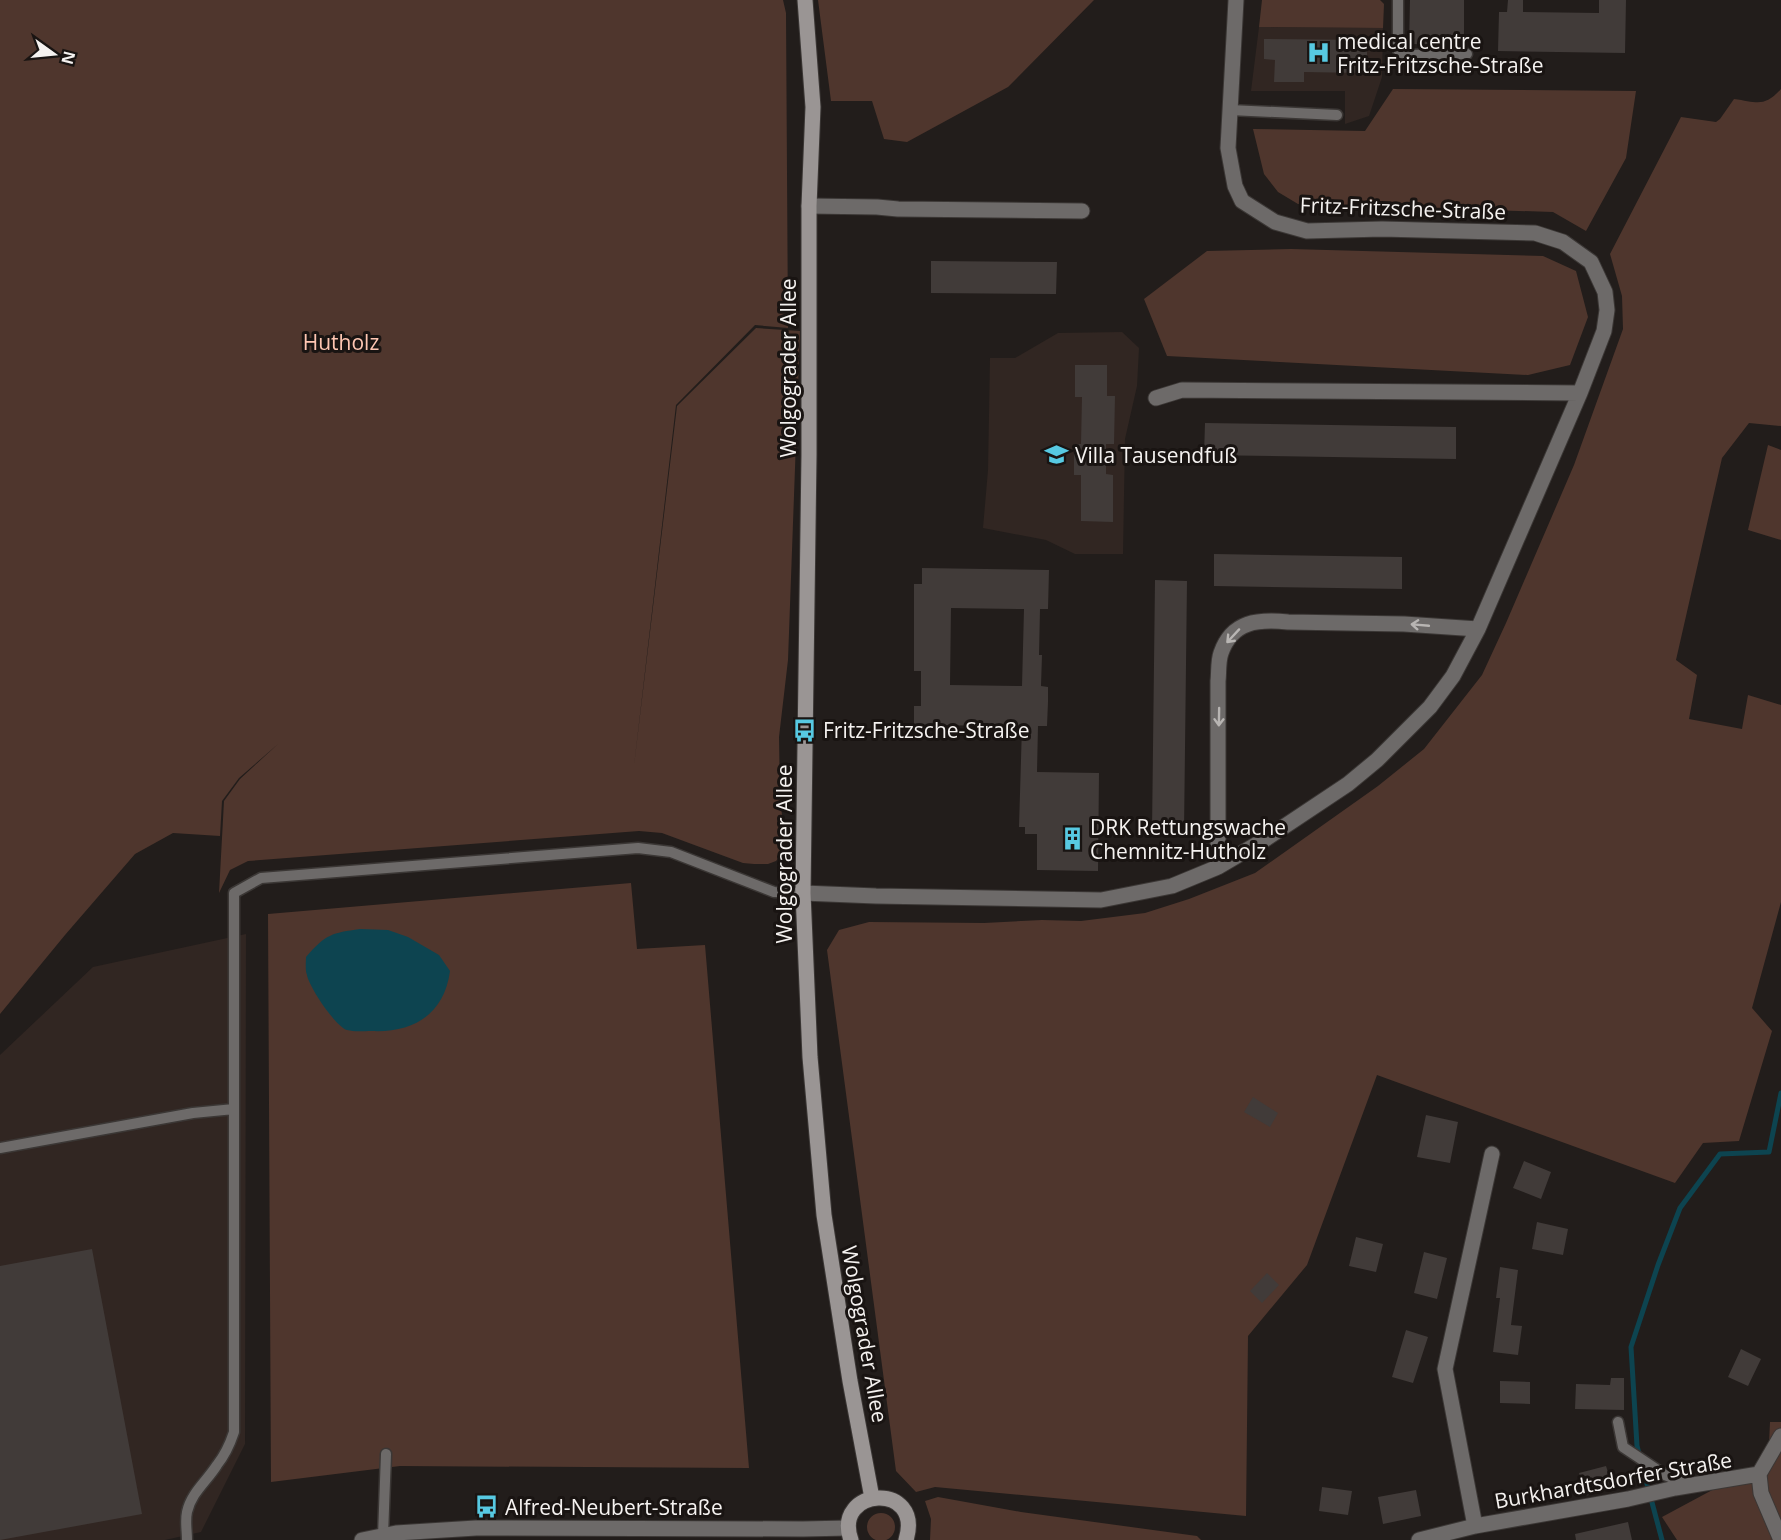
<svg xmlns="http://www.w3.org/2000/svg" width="1781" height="1540" font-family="'Open Sans',sans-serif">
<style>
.built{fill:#312622}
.green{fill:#4f362d}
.water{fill:#0d4450}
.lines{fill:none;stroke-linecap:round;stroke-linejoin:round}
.stream{stroke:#0d4450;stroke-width:5}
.building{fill:#413b39;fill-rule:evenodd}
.service-casing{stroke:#3b3735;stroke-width:13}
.minor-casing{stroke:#3b3735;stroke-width:17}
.tertiary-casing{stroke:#3b3735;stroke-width:17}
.secondary-casing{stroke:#3b3735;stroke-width:17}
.service{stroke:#6d6a69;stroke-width:10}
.minor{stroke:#6d6a69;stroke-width:15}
.tertiary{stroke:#6d6a69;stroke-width:15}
.secondary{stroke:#9a9594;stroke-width:15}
.oneway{stroke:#b8b5b3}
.labels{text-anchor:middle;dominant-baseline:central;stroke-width:6;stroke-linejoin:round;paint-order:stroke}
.poi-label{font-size:21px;fill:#f5f2f0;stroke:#191412;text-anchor:start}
.street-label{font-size:21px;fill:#f5f2f0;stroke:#191412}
.park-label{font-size:21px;fill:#fec6b2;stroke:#191412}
</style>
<rect width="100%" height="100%" fill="#221d1b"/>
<path class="built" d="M 1259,27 L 1383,28 L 1382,77 L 1369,116 L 1345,124 L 1345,91 L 1251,91 Z
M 1122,332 L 1139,348 L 1137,386 L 1125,439 L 1123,554 L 1075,554 L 1046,540 L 983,528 L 988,470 L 990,358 L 1015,358 L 1058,333 Z
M 246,934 L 245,1444 L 201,1532 L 165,1540 L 0,1540 L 0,1055 L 93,967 Z"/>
<path class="green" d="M 0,0 L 783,0 L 786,13 L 788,328 L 755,325 L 676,405 L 634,766 L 677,406 L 756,328 L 800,331 L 788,660 L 779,737 L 780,798 L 786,849 L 776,861 L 768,864 L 754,864 L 743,863 L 662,833 L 639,831 L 248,861 L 230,870 L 219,893 L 224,801 L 240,779 L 278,744 L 239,778 L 222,801 L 220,836 L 173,833 L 135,854 L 65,935 L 0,1014 Z
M 818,0 L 1094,0 L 1008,87 L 907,142 L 884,139 L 872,101 L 831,101 Z
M 1262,0 L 1380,0 L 1384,4 L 1383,28 L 1259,27 Z
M 1393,89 L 1636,91 L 1626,158 L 1586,231 L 1553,212 L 1298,204 L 1278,192 L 1264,174 L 1253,129 L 1365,131 Z
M 1781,89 L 1781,426 L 1749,423 L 1722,458 L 1676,660 L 1697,675 L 1689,719 L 1742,729 L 1748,695 L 1781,705 L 1781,902 L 1752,1008 L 1772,1031 L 1739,1141 L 1703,1143 L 1675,1183 L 1377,1075 L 1307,1265 L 1248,1336 L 1246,1516 L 935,1487 L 916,1492 L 896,1471 L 827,950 L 839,930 L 869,922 L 984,923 L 1042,920 L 1081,921 L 1145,913 L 1189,899 L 1255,873 L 1378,786 L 1424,749 L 1482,675 L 1506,623 L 1574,465 L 1623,329 L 1622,296 L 1610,254 L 1681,117 L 1716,122 L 1720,119 L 1734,99 C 1757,102 1764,108 1781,89 Z
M 1291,249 L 1543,256 L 1576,271 L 1588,317 L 1570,365 L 1528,375 L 1167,356 L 1144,299 L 1207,251 Z
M 1768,445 L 1781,450 L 1781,540 L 1748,530 Z
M 631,883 L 637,949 L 705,945 L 749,1468 L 400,1466 L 271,1482 L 268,914 Z
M 1770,1422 L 1781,1422 L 1781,1540 L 1677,1540 L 1662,1517 L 1716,1488 L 1768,1465 Z
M 938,1497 L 1021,1512 L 1197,1536 L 1201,1540 L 930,1540 L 931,1519 L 925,1501 Z
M867 1527a14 14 0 1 1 28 0a14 14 0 1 1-28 0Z"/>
<path class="water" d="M 360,929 L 388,930 L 408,937 L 439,955 L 450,971 C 444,1015 413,1033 371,1031 C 364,1031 354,1032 347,1030 C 336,1027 309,987 307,975 C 305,970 306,962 306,957 C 326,934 332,933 360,929 Z"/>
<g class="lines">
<path class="stream" d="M 1662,1540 L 1637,1446 L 1631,1347 L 1658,1265 L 1680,1208 L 1720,1154 L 1769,1152 L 1781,1093"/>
</g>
<path class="building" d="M 1410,0 L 1464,0 L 1464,45 L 1409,44 Z
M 1508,0 L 1523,0 L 1523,12 L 1599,13 L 1599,0 L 1626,0 L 1625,53 L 1498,51 L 1499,12 L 1507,12 Z
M 1264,39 L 1367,40 L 1367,65 L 1361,65 L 1361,73 L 1304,72 L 1304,82 L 1274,82 L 1275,60 L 1264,59 Z
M 931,261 L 1057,262 L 1056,294 L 931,293 Z
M 1075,365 L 1107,365 L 1107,396 L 1115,396 L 1114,444 L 1106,444 L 1106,474 L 1113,475 L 1113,522 L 1081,521 L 1081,475 L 1074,475 L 1074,444 L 1081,444 L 1082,397 L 1075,397 Z
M 1205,423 L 1456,427 L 1456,459 L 1204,455 Z
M 1214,554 L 1402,557 L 1402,589 L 1214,586 Z
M 922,568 L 1049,570 L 1048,609 L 1040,609 L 1039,655 L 1042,655 L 1041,686 L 1048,687 L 1048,702 L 1047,726 L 1038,726 L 1037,772 L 1099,773 L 1098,871 L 1037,870 L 1037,834 L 1025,834 L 1025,827 L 1019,827 L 1022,726 L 914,725 L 914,706 L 921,706 L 921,671 L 914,671 L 914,584 L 922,584 ZM 951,608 L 1024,609 L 1022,686 L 950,685 Z
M 1155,580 L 1187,581 L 1184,832 L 1152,832 Z
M 1253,1097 L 1278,1113 L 1270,1127 L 1244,1112 Z
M 1426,1115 L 1458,1122 L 1450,1163 L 1417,1157 Z
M 1524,1161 L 1551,1172 L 1541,1199 L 1513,1188 Z
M 1537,1222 L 1568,1229 L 1563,1255 L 1532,1249 Z
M 1356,1237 L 1383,1244 L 1376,1272 L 1349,1266 Z
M 92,1249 L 142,1514 L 0,1540 L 0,1266 Z
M 1424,1252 L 1447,1258 L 1437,1299 L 1414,1293 Z
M 1500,1267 L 1518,1270 L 1511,1325 L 1522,1326 L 1518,1355 L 1493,1352 L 1500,1298 L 1496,1298 Z
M 1267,1273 L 1279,1285 L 1262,1303 L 1250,1291 Z
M 1406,1330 L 1428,1337 L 1413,1383 L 1392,1377 Z
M 1741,1349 L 1761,1359 L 1748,1386 L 1728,1377 Z
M 1611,1378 L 1624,1378 L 1624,1410 L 1575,1409 L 1576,1384 L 1610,1385 Z
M 1500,1381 L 1530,1382 L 1530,1404 L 1500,1403 Z
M 1606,1466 L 1613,1488 L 1585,1496 L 1579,1473 Z
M 1322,1487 L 1352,1491 L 1348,1515 L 1319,1511 Z
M 1416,1490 L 1421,1516 L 1383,1524 L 1378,1497 Z
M 1628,1522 L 1632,1540 L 1576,1540 L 1575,1534 Z"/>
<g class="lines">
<defs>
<path id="service" d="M 1398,0 L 1398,50 L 1404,55 L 1467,54
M 1230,110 L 1337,115
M 0,1148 L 193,1113 L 234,1109
M 1618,1422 L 1623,1447 L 1665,1475 L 1690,1485
M 383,1536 L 386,1454
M 187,1540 C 187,1531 185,1521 187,1512 C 191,1493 207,1481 217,1465 C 225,1455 230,1444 234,1432 L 234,893 L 261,878 L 638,848 L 671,852 L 774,892 L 803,893"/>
<path id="minor" d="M 809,206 L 877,207 L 898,209 L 1082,211
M 1156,398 L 1182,390 L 1580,393
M 1218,867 L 1218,681 C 1219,673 1218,661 1221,653 C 1232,621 1258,619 1288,622 L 1404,624 L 1478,629
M 803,893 L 876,896 L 1101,900 L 1172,886 L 1218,867 L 1264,840 L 1348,784 L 1377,760 L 1430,707 L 1453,676 L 1478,629 L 1580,393 L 1604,331 L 1607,310 L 1605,292 L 1591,262 L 1563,242 L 1535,233 L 1382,229 L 1307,231 L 1275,222 L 1242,201 L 1235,186 L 1228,148 L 1236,0
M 1475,1526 L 1445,1369 L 1492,1154
M 1419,1540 L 1475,1526 L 1628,1499 L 1675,1488 L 1759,1474
M 1781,1540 L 1761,1493 L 1759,1474 L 1781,1436"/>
<path id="tertiary" d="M 362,1540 L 396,1533 L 476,1528 L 803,1529 L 848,1528"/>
<path id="secondary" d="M 805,0 L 813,107 L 809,206 L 809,455 L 803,893 L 810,1057 L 824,1215 L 850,1381 L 872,1498
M 851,1540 C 832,1487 924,1481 906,1540"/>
</defs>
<use href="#service" class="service-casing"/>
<use href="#minor" class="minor-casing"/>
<use href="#tertiary" class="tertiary-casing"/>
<use href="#secondary" class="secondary-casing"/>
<use href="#service" class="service"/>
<use href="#minor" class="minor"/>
<use href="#tertiary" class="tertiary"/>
<use href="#secondary" class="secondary"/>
</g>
<defs><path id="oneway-shaft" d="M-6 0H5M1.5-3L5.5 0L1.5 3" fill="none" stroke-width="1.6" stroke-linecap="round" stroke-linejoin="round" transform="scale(1.5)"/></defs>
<g class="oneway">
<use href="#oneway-shaft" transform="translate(1420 625) rotate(-175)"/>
<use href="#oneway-shaft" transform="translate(1233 636) rotate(133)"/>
<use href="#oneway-shaft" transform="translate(1219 717) rotate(91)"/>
</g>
<defs>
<symbol id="hospital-bare" viewBox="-9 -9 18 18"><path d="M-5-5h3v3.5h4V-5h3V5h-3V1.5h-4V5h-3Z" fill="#57c9e2" stroke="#191412" stroke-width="2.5" paint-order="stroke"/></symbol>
<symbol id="school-bare" viewBox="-9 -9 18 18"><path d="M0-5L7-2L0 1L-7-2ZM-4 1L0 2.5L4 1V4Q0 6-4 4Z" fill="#57c9e2" stroke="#191412" stroke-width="2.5" paint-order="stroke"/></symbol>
<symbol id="bus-bare" viewBox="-9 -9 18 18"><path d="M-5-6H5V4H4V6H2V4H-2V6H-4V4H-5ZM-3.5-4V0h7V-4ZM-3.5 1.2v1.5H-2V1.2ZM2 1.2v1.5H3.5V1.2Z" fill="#57c9e2" stroke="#191412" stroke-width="2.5" paint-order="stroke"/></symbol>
<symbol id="building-bare" viewBox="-9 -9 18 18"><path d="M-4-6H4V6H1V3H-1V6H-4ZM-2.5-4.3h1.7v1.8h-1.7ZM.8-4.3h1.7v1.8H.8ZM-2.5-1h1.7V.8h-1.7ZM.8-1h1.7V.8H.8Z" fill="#57c9e2" stroke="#191412" stroke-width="2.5" paint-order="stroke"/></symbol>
</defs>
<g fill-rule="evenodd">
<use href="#hospital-bare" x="1302" y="36" width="33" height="33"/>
<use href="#school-bare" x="1040" y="438" width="33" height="33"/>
<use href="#bus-bare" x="788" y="714" width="33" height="33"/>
<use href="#building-bare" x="1056" y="822" width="33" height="33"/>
<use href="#bus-bare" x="470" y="1490" width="33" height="33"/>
</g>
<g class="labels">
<g class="poi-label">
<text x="1337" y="41">medical centre<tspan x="1337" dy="24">Fritz-Fritzsche-Straße</tspan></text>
<text x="1075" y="455">Villa Tausendfuß</text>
<text x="823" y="730">Fritz-Fritzsche-Straße</text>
<text x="1090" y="827">DRK Rettungswache<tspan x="1090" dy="24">Chemnitz-Hutholz</tspan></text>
<text x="505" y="1507">Alfred-Neubert-Straße</text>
</g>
<g class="street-label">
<text transform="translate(1403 208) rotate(2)">Fritz-Fritzsche-Straße</text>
<text transform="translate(788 368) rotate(-90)">Wolgograder Allee</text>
<text transform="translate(784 854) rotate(-90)">Wolgograder Allee</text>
<text transform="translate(865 1334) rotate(80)">Wolgograder Allee</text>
<text transform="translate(1613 1480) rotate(-10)">Burkhardtsdorfer Straße</text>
</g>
<g class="park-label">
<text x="341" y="342">Hutholz</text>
</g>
</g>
<g transform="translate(54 54) rotate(105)" stroke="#191412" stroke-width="4.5" paint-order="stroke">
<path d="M0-4.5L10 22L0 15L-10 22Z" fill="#f5f2f0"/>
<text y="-9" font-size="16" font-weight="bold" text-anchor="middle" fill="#f5f2f0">N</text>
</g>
</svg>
